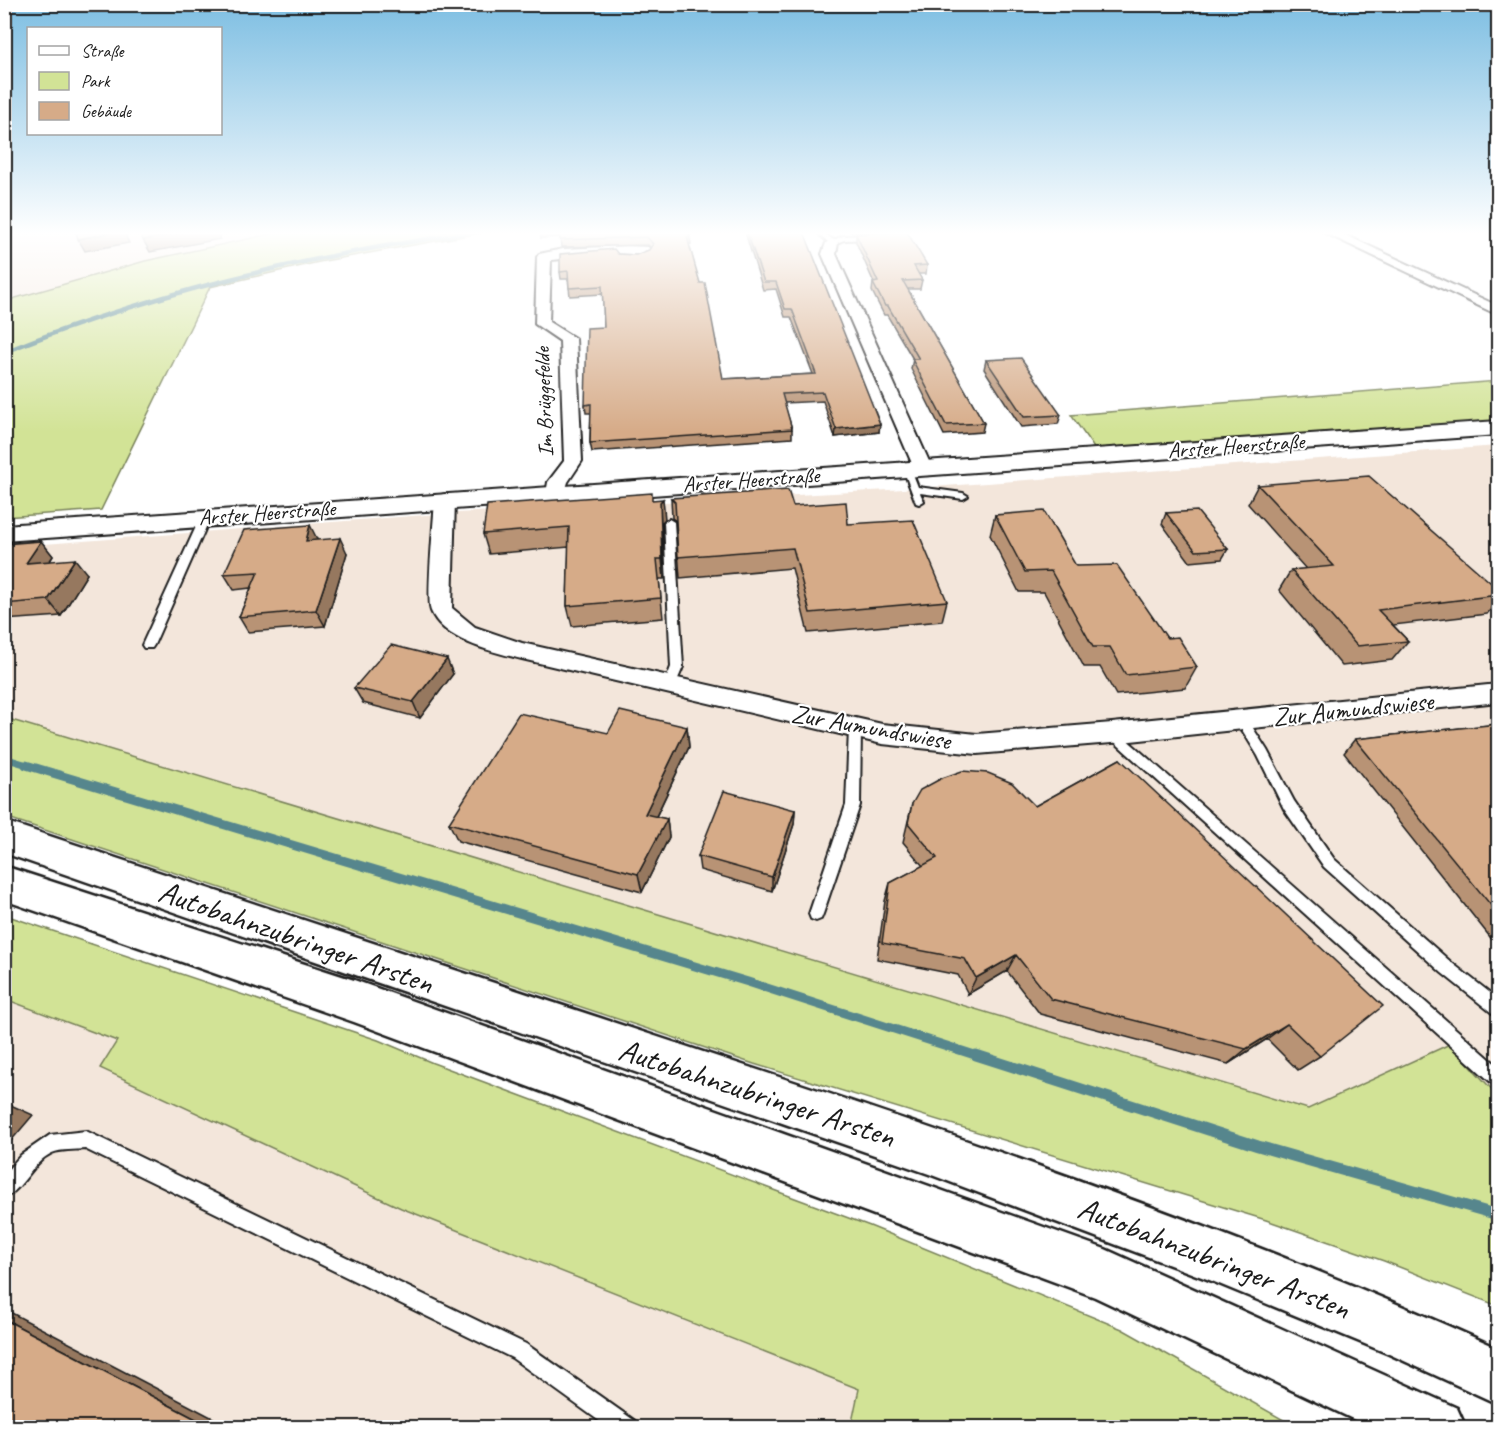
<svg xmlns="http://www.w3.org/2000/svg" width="1503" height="1432" font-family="Caveat,sans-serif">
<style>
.built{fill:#f3e6db}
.green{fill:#d2e396;stroke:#778059;stroke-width:1.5}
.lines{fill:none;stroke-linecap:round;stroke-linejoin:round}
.stream-far3{stroke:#56868d;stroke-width:4.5}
.stream-far2{stroke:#56868d;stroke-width:7}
.stream-far1{stroke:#56868d;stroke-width:9}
.stream{stroke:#56868d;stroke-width:11}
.service-casing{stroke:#1c1c1c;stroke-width:4}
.minor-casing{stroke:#1c1c1c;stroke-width:4}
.tertiary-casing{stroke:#1c1c1c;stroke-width:4}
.trunk-casing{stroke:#1c1c1c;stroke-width:5}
.service{fill:#fff;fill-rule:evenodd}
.minor{fill:#fff;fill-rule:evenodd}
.tertiary{fill:#fff;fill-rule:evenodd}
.trunk{fill:#fff;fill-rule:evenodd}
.wall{fill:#b89375;stroke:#1c1c1c;stroke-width:1.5}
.shaded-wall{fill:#96785f;stroke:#1c1c1c;stroke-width:1.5}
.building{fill:#d6ab88;stroke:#1c1c1c;stroke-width:1.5}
.labels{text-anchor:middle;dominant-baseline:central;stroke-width:4.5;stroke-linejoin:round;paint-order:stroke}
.far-street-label{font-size:22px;fill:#1c1c1c;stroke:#fff}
.street-label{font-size:26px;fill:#1c1c1c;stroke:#fff}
.near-street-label{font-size:32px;fill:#1c1c1c;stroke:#fff}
</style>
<rect width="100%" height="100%" fill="#fff"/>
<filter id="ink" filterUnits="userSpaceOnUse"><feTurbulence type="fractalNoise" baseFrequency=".0167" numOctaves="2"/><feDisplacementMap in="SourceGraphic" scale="12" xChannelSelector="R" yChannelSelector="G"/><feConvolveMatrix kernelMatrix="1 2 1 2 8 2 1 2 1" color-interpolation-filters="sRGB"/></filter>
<g filter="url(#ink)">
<path class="built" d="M 5,232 L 280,232 L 145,261 L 5,301 Z
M 1498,446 L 1498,1096 L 1450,1044 L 1308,1109 L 5,718 L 5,547 L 438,514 L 889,490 Z
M 4,999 L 117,1041 L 100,1068 L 401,1208 L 859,1389 L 851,1427 L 5,1427 Z"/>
<path class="green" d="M 280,232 L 486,232 L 319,262 L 210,287 L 101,510 L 5,517 L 5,301 L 145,261 Z
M 1498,381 L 1498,424 L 1096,451 L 1071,415 Z
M 5,718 L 1308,1109 L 1450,1044 L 1498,1096 L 1498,1306 L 1384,1261 L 1266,1220 L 754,1064 L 5,817 Z
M 5,915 L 378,1040 L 433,1063 L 870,1226 L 1122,1329 L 1296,1427 L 851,1427 L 859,1389 L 401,1208 L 100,1068 L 117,1041 L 5,999 Z"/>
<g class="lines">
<path class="stream-far3" d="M 4,352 C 154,292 315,254 475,232"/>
<path class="stream-far2" d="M 4,758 L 31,766"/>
<path class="stream-far1" d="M 26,765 L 748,982 L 981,1057"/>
<path class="stream" d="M 976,1055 L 1258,1146 L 1498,1215"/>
<defs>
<path id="service" d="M 816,232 L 823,232 L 833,240 L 843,236 L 872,235 L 875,237 L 872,239 L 844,240 L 832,245 Z
M 907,466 L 911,469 L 918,487 L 963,493 L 968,496 L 963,499 L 920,493 L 924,501 L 919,504 L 916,503 L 903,469 Z
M 205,515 L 210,518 L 154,645 L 152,648 L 144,648 L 142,645 L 200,518 Z
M 669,519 L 674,522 L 683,667 L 674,688 L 670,689 L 664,685 L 671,667 L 664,522 Z
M 1242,715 L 1246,717 L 1267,750 L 1294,801 L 1334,859 L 1452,963 L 1498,999 L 1498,1016 L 1492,1013 L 1442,973 L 1324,867 L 1284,809 L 1258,756 L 1236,720 L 1238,717 Z
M 855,724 L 859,726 L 861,729 L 860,805 L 823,914 L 821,919 L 816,921 L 811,919 L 809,914 L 846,805 L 849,729 L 851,726 Z
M 1112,728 L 1116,730 L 1498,1066 L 1498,1085 L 1492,1083 L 1108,736 L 1106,733 L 1108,730 Z
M 86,1131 L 526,1344 L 635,1421 L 638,1428 L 609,1428 L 512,1358 L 85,1149 C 76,1150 61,1149 52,1153 C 32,1162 23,1190 4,1198 L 4,1174 L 21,1155 L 50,1135 Z"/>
<path id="minor" d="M 4,232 L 13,232 L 4,236 Z
M 1323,232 L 1339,232 L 1498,306 L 1498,315 Z
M 832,239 L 838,243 L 836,254 L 932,468 L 930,472 L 916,472 L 914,468 L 822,254 L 826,243 Z
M 626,246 L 648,247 L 652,253 C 644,262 631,261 619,259 L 616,254 L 551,260 L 549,322 L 576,339 L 582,461 L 568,482 L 563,498 L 549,498 L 546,494 L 548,482 L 564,461 L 560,341 L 535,324 L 537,257 L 539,254 L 563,249 Z
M 445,494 L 452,496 L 455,500 L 452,608 L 475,627 L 522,643 L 882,724 L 977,734 L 1112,723 L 1498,684 L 1498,702 L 1112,743 L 977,754 L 882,744 L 522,659 C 494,652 443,641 431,611 C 426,600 434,518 435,500 L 438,496 Z"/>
<path id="tertiary" d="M 1498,421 L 1498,435 L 4,541 L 4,525 Z"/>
<path id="trunk" d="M 4,821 C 226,894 448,968 670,1041 C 950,1133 1229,1227 1498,1348 L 1498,1404 L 1389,1354 L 1207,1279 L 929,1174 L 4,853 Z
M 4,866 L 354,980 L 1105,1249 L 1457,1408 L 1466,1428 L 1372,1428 L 1095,1297 L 354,1022 L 4,900 Z"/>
</defs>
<use href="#service" class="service-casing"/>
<use href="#minor" class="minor-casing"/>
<use href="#tertiary" class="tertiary-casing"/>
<use href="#trunk" class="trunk-casing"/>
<use href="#service" class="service"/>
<use href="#minor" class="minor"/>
<use href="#tertiary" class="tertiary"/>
<use href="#trunk" class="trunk"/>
</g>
<path class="wall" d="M 540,232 L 689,232 L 691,244 L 689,244 L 723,379 L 813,374 L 791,317 L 785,317 L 776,289 L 763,290 L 745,232 L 804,232 L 879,432 L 835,437 L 823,401 L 784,403 L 792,429 L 792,438 L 592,452 L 590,443 L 591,413 L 586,413 L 585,405 L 604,327 L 603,294 L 570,296 L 568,279 L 561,279 L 560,272 L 618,254 L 636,255 L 649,250 L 651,248 L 648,245 L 561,247 L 560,237 L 541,238 Z
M 851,232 L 884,232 L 852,233 Z
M 856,234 L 927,265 L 926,274 L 918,274 L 922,280 L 920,289 L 908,289 L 984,423 L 982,432 L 944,435 L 911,369 L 913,359 L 887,315 L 884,315 L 872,291 L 873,283 L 874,283 L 856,242 Z
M 986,360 L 1061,415 L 1058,424 L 1021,427 L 984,369 Z
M 1258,485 L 1498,589 L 1498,601 L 1487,614 L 1393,625 L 1408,641 L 1392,660 L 1342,666 L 1279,590 L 1291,570 L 1306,569 L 1248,504 Z
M 671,498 L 793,506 L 848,524 L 947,601 L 942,621 L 808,633 L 792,568 L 680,578 L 676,521 L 672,518 Z
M 652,500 L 665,519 L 662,522 L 664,579 L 659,579 L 663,618 L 572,626 L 567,606 L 569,547 L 489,554 L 483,534 Z
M 1166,513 L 1228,549 L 1222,559 L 1190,562 L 1162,524 Z
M 995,515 L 1076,566 L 1167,638 L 1197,667 L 1185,688 L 1116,695 L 1100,667 L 1084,667 L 1044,592 L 1019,592 L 990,535 Z
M 317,540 L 347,553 L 325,626 L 248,632 L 239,617 L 251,588 L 234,590 L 224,574 Z
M 41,541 L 53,556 L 50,561 L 87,574 L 61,616 L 4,620 L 4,544 Z
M 453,674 L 420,718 L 363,703 L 354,688 Z
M 1498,724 L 1498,947 L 1344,753 L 1355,739 Z
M 687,727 L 689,747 L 656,817 L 667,819 L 669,837 L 642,892 L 458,841 L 449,823 L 608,733 Z
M 1120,759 L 1320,1056 L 1298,1070 L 1267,1039 L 1228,1064 L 1040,1014 L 1007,971 L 968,994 L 958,975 L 877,959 L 885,901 L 890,883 L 923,866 L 903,842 L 912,804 L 1035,806 Z
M 795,810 L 794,824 L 772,891 L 700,870 L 698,856 Z"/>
<path class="shaded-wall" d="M 114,232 L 124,232 L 129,243 L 85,251 L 78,239 Z
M 186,232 L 217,232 L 220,239 L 150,252 L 143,240 Z
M 880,424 L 879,432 L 835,437 L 836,429 Z
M 663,499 L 665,519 L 662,522 L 664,579 L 662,559 L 660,502 Z
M 310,525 L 318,541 L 306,541 Z
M 340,538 L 347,553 L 325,626 L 316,610 Z
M 41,541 L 53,556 L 38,578 L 26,563 Z
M 75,559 L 87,574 L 61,616 L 48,600 Z
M 447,659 L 453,674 L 420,718 L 413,702 Z
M 687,727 L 689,747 L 648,833 L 645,814 Z
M 795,810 L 794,824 L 772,891 L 772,877 Z
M 667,819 L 669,837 L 642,892 L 638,874 Z
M 1016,955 L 1007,971 L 968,994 L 976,978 Z
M 1287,1024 L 1267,1039 L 1228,1064 L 1246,1049 Z
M 4,1102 L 33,1115 L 4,1149 Z
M 4,1309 L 232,1428 L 213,1428 L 4,1319 Z"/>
<path class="building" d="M 76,232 L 114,232 L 78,239 Z
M 140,232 L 186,232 L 143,240 Z
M 560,232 L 689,232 L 690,236 L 687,237 L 700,283 L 705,283 L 723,379 L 816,374 L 792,309 L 785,309 L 776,282 L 764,282 L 747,232 L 804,232 L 880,424 L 836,429 L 823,392 L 782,394 L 792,429 L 590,443 L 591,404 L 585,405 L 587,328 L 604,327 L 602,286 L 569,288 L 568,271 L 560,272 L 560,254 L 614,249 L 618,254 L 636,255 L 649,250 L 653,244 L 647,237 L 560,240 Z
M 895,232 L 907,232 L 927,265 L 914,266 L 922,280 L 903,281 L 984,423 L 946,425 L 912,359 L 919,359 L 888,306 L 885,306 L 873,283 L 878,282 L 856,234 Z
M 1021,358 L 1061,415 L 1024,417 L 986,360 Z
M 1369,476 L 1498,589 L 1498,595 L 1378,610 L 1408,641 L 1357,646 L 1291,570 L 1334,566 L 1258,485 Z
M 788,490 L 793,506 L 846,502 L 848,524 L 913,520 L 947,601 L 810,613 L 793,548 L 678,557 L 675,502 L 671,498 Z
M 652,493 L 652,500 L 663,499 L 660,502 L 662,559 L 657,559 L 661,598 L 567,606 L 569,527 L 483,534 L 487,505 Z
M 1044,511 L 1076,566 L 1117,565 L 1167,638 L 1178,637 L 1197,667 L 1126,675 L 1110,647 L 1093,647 L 1051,571 L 1025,572 L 995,515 Z
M 1197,511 L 1228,549 L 1196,551 L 1166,513 Z
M 310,525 L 306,541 L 340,538 L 316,610 L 239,617 L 258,572 L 224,574 L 244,530 Z
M 41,541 L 26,563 L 75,559 L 48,600 L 4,604 L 4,544 Z
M 391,645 L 447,659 L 413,702 L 354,688 Z
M 620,711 L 687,727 L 645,814 L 667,819 L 638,874 L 449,823 L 519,713 L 608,733 Z
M 1498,724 L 1498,914 L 1355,739 Z
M 1120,759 L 1383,1006 L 1320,1056 L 1287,1024 L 1246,1049 L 1051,999 L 1016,955 L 976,978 L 965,959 L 882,943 L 890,883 L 937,858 L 908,823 L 912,804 L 920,790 L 942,778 L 962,771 L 988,773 L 1012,783 L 1035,806 Z
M 724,791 L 795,810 L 772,877 L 698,856 Z
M 4,1102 L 11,1105 L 4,1113 Z
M 4,1319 L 213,1428 L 4,1428 Z"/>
</g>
<linearGradient id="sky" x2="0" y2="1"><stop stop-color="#7dbee2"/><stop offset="0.54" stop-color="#fff"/><stop offset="1" stop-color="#fff" stop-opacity="0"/></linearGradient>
<rect width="1503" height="432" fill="url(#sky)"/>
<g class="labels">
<g class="far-street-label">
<text transform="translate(544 402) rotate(-92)">Im Brüggefelde</text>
<text transform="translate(1236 446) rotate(-4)">Arster Heerstraße</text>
<text transform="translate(751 480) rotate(-4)">Arster Heerstraße</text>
<text transform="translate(267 513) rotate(-4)">Arster Heerstraße</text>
</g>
<g class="street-label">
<text transform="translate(1353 709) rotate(-6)">Zur Aumundswiese</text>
<text transform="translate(871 727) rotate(10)">Zur Aumundswiese</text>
</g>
<g class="near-street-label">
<text transform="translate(296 937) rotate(19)">Autobahnzubringer Arsten</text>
<text transform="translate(757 1093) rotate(18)">Autobahnzubringer Arsten</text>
<text transform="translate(1214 1258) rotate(21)">Autobahnzubringer Arsten</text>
</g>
</g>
<rect width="1503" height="1432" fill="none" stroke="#fff" stroke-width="24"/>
<rect x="12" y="12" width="1479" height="1408" fill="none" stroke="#1c1c1c" stroke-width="2" filter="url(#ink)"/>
<rect x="27" y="27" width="195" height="108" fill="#ffffff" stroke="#a4a4a4" stroke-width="1.5"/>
<rect x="39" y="46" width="30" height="9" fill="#ffffff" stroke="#a4a4a4" stroke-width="1.5"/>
<text x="81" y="57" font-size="18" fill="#1c1c1c">Straße</text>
<rect x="39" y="72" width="30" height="18" fill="#d2e396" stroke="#a4a4a4" stroke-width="1.5"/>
<text x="81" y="87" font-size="18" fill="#1c1c1c">Park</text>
<rect x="39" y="102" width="30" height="18" fill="#d6ab88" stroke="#a4a4a4" stroke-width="1.5"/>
<text x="81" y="117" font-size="18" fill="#1c1c1c">Gebäude</text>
</svg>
